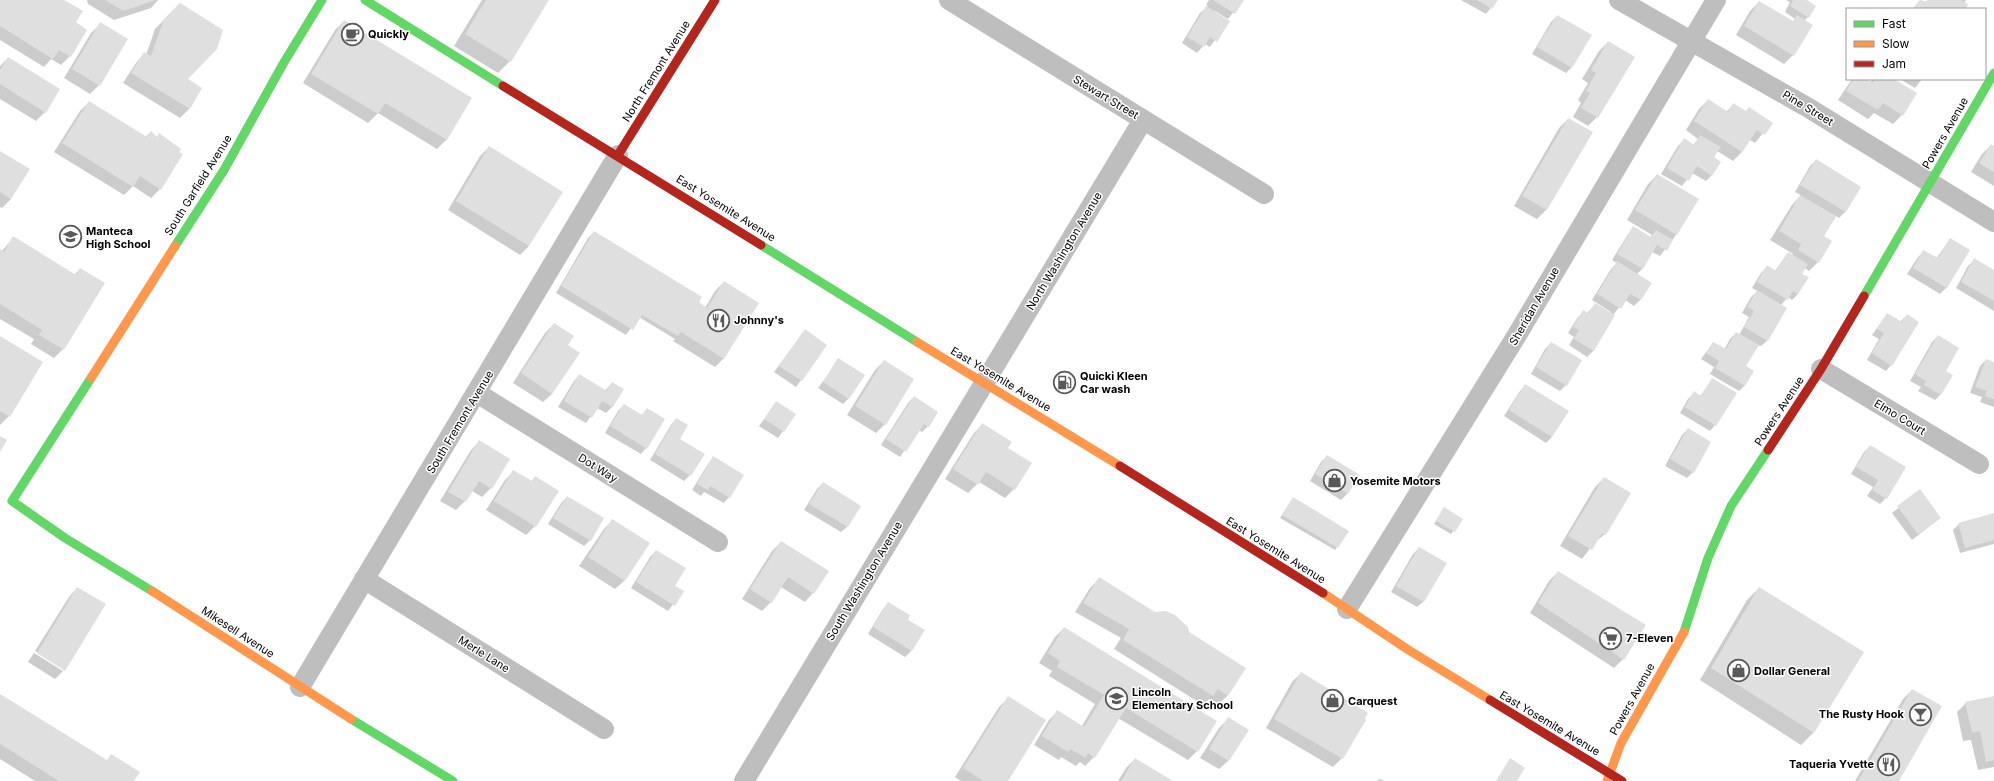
<svg xmlns="http://www.w3.org/2000/svg" width="1994" height="781" font-family="Inter,sans-serif">
<style>
.shadow{fill:#0003}
.building{fill:#dfdfdf}
.lines{fill:none;stroke-linecap:round;stroke-linejoin:round}
.street{stroke:#bebebe;stroke-width:20}
.fast{stroke:#63d668;stroke-width:9}
.slow{stroke:#ff974d;stroke-width:9}
.jam{stroke:#b3261e;stroke-width:9}
.labels{text-anchor:middle;dominant-baseline:central;stroke-width:3;stroke-linejoin:round;paint-order:stroke}
.poi-label{font-size:11px;font-weight:bold;fill:#000;stroke:#fff;text-anchor:start}
.street-label{font-size:11px;fill:#000;stroke:#fff}
</style>
<rect width="100%" height="100%" fill="#fff"/>
<path class="shadow" d="M 0,0 L 62,0 L 75,23 L 86,30 L 70,56 L 61,65 L 51,59 L 44,67 L 0,40 Z
M 87,0 L 158,0 L 151,8 L 114,20 L 88,4 Z
M 482,0 L 548,0 L 510,61 L 498,73 L 454,46 Z
M 1209,0 L 1243,0 L 1228,19 L 1215,11 L 1214,13 L 1228,22 L 1210,47 L 1205,44 L 1197,53 L 1182,43 L 1200,13 L 1208,6 L 1206,5 Z
M 1461,0 L 1497,0 L 1486,14 Z
M 1786,0 L 1805,0 L 1808,17 L 1804,21 L 1793,55 L 1784,64 L 1736,35 L 1750,11 L 1759,2 L 1792,22 L 1795,19 L 1785,12 L 1790,2 Z
M 1920,0 L 1926,2 L 1928,0 L 1966,0 L 1964,3 L 1965,9 L 1913,9 Z
M 180,4 L 186,80 L 201,89 L 189,109 L 180,118 L 123,83 L 136,63 L 144,54 L 146,55 L 155,29 Z
M 1557,16 L 1572,67 L 1566,73 L 1532,54 L 1551,22 Z
M 344,21 L 471,98 L 446,140 L 437,149 L 378,113 L 368,123 L 303,83 L 335,30 Z
M 100,24 L 99,85 L 90,94 L 64,78 L 91,33 Z
M 1608,42 L 1597,117 L 1588,126 L 1573,117 L 1581,103 L 1578,100 L 1588,83 L 1582,79 L 1599,51 Z
M 8,58 L 45,112 L 36,121 L 0,99 L 0,66 Z
M 1852,79 L 1864,79 L 1870,82 L 1873,79 L 1892,79 L 1902,115 L 1893,124 L 1874,113 L 1868,119 L 1838,100 Z
M 1900,79 L 1922,79 L 1915,88 Z
M 1708,100 L 1726,112 L 1733,105 L 1745,112 L 1771,123 L 1755,143 L 1750,140 L 1742,152 L 1733,161 L 1717,151 L 1713,158 L 1712,175 L 1706,181 L 1692,173 L 1682,186 L 1661,174 L 1678,146 L 1684,140 L 1693,145 L 1698,139 L 1686,130 L 1699,109 Z
M 89,102 L 145,137 L 151,132 L 156,138 L 160,134 L 181,155 L 160,189 L 151,198 L 133,186 L 124,195 L 54,152 L 80,111 Z
M 1568,119 L 1591,132 L 1546,210 L 1537,219 L 1514,206 L 1559,128 Z
M 1991,145 L 1994,147 L 1994,186 L 1971,172 L 1982,154 Z
M 489,147 L 529,246 L 520,255 L 448,210 L 480,156 Z
M 0,152 L 11,199 L 2,208 L 0,207 Z
M 1816,160 L 1860,187 L 1845,212 L 1839,218 L 1836,216 L 1823,237 L 1818,262 L 1809,271 L 1805,268 L 1801,274 L 1807,278 L 1798,294 L 1792,300 L 1788,297 L 1781,305 L 1786,308 L 1767,341 L 1761,346 L 1758,345 L 1745,366 L 1745,385 L 1739,391 L 1710,374 L 1714,367 L 1701,359 L 1713,343 L 1724,350 L 1730,339 L 1736,333 L 1739,335 L 1749,317 L 1742,313 L 1751,297 L 1758,291 L 1752,288 L 1761,273 L 1767,267 L 1775,271 L 1788,253 L 1792,256 L 1793,254 L 1770,240 L 1792,205 L 1801,195 L 1795,192 L 1810,166 Z
M 1657,175 L 1676,235 L 1660,256 L 1652,252 L 1642,269 L 1636,275 L 1650,283 L 1640,300 L 1634,306 L 1625,300 L 1613,315 L 1593,351 L 1587,357 L 1569,345 L 1574,337 L 1568,333 L 1578,317 L 1584,311 L 1587,313 L 1595,305 L 1610,314 L 1611,312 L 1592,300 L 1611,269 L 1617,263 L 1612,260 L 1628,234 L 1634,228 L 1650,237 L 1652,235 L 1627,220 L 1648,184 Z
M 594,232 L 695,307 L 705,308 L 715,291 L 724,282 L 724,358 L 715,367 L 673,341 L 675,339 L 639,317 L 626,335 L 556,293 L 588,238 Z
M 13,238 L 74,275 L 80,269 L 63,349 L 54,358 L 31,344 L 34,339 L 0,319 L 0,251 L 1,252 Z
M 1950,239 L 1969,250 L 1946,288 L 1940,294 L 1907,274 L 1918,257 L 1924,251 L 1936,259 Z
M 1974,260 L 1994,271 L 1994,311 L 1956,288 L 1968,266 Z
M 1887,314 L 1900,322 L 1907,315 L 1891,365 L 1886,371 L 1867,360 L 1879,339 L 1872,335 Z
M 554,324 L 567,346 L 552,394 L 543,402 L 513,383 L 545,333 Z
M 805,330 L 826,345 L 796,387 L 774,372 Z
M 1938,336 L 1944,371 L 1941,394 L 1935,400 L 1918,391 L 1921,387 L 1910,381 L 1932,342 Z
M 0,337 L 42,363 L 9,416 L 0,425 Z
M 1551,343 L 1566,385 L 1560,391 L 1531,374 L 1545,349 Z
M 839,360 L 849,398 L 843,404 L 818,388 Z
M 1986,360 L 1994,363 L 1994,407 L 1980,402 L 1982,397 L 1970,393 L 1980,366 Z
M 884,361 L 885,424 L 876,433 L 847,415 L 875,370 Z
M 580,375 L 605,391 L 612,383 L 622,389 L 612,407 L 606,413 L 597,408 L 586,423 L 558,407 L 574,381 Z
M 1713,379 L 1715,425 L 1710,431 L 1680,413 L 1688,399 L 1694,393 L 1700,396 Z
M 1526,385 L 1552,437 L 1546,443 L 1504,416 L 1520,391 Z
M 914,397 L 928,426 L 922,432 L 919,430 L 900,457 L 881,445 L 908,403 Z
M 776,403 L 795,415 L 778,438 L 759,426 Z
M 624,405 L 641,416 L 647,409 L 646,448 L 641,454 L 605,433 L 618,411 Z
M 676,419 L 678,439 L 690,475 L 684,481 L 650,460 L 671,425 Z
M 983,424 L 1007,448 L 1031,463 L 1014,489 L 1005,498 L 979,482 L 968,493 L 945,479 L 974,433 Z
M 1688,429 L 1693,472 L 1687,478 L 1665,466 L 1682,435 Z
M 480,441 L 491,488 L 482,497 L 472,491 L 465,501 L 456,510 L 440,501 L 471,450 Z
M 1870,446 L 1886,498 L 1880,504 L 1867,496 L 1873,487 L 1851,474 L 1864,452 Z
M 1327,456 L 1358,475 L 1347,494 L 1341,500 L 1310,481 L 1321,462 Z
M 714,458 L 729,497 L 724,503 L 704,492 L 701,496 L 692,490 L 708,464 Z
M 514,471 L 531,482 L 535,477 L 535,526 L 526,535 L 486,510 L 505,480 Z
M 1604,478 L 1605,534 L 1595,542 L 1582,559 L 1560,546 L 1595,487 Z
M 823,483 L 860,506 L 847,527 L 841,532 L 804,510 L 817,489 Z
M 1920,491 L 1940,518 L 1912,540 L 1892,513 Z
M 567,497 L 590,540 L 584,546 L 548,524 L 561,503 Z
M 1293,498 L 1347,531 L 1335,550 L 1280,518 Z
M 1444,508 L 1462,519 L 1451,534 L 1434,524 Z
M 1994,514 L 1994,544 L 1960,553 L 1953,530 L 1959,524 Z
M 613,520 L 648,544 L 624,581 L 615,589 L 579,566 L 604,529 Z
M 781,542 L 813,593 L 805,602 L 781,587 L 771,602 L 762,611 L 742,599 L 772,551 Z
M 1419,548 L 1445,563 L 1423,602 L 1417,607 L 1391,592 L 1413,554 Z
M 656,551 L 674,586 L 683,591 L 668,611 L 631,588 L 650,557 Z
M 1558,572 L 1623,659 L 1614,668 L 1530,613 L 1549,581 Z
M 1099,579 L 1245,668 L 1227,696 L 1218,705 L 1209,699 L 1203,705 L 1114,649 L 1121,638 L 1075,612 L 1090,588 Z
M 77,588 L 64,670 L 55,679 L 28,662 L 34,653 L 63,671 L 63,668 L 35,651 L 69,597 Z
M 1759,588 L 1863,653 L 1813,733 L 1801,745 L 1700,680 L 1747,600 Z
M 889,603 L 906,620 L 923,631 L 911,651 L 905,657 L 868,634 L 883,609 Z
M 1064,628 L 1197,751 L 1188,760 L 1118,718 L 1094,757 L 1085,766 L 1080,762 L 1076,766 L 1061,757 L 1059,760 L 1034,745 L 1049,720 L 1058,711 L 1082,726 L 1095,704 L 1049,676 L 1052,671 L 1039,663 L 1055,637 Z
M 1301,673 L 1364,719 L 1342,758 L 1333,767 L 1266,728 L 1292,682 Z
M 1912,690 L 1898,781 L 1855,781 L 1903,699 Z
M 0,695 L 133,781 L 35,781 L 0,759 Z
M 1994,697 L 1994,767 L 1978,770 L 1971,740 L 1963,741 L 1957,712 L 1966,703 Z
M 1008,698 L 1007,781 L 961,781 L 955,777 L 999,707 Z
M 1228,719 L 1247,730 L 1228,761 L 1219,769 L 1200,758 L 1219,728 Z
M 1135,759 L 1171,781 L 1118,781 L 1126,768 Z
M 1380,779 L 1384,781 L 1377,781 Z"/>
<path class="building" d="M 0,0 L 64,0 L 83,11 L 76,22 L 87,30 L 71,57 L 59,50 L 53,59 L 0,26 Z
M 105,0 L 156,0 L 123,11 Z
M 486,0 L 549,0 L 511,62 L 465,34 Z
M 1213,0 L 1244,0 L 1235,14 Z
M 1477,0 L 1498,0 L 1492,9 Z
M 1793,0 L 1807,0 L 1816,6 L 1809,18 L 1790,6 Z
M 1920,0 L 1927,2 L 1928,0 L 1961,0 L 1968,4 L 1966,9 L 1914,9 Z
M 1759,1 L 1793,21 L 1797,15 L 1813,25 L 1794,56 L 1744,26 Z
M 180,3 L 223,30 L 217,49 L 188,79 L 202,88 L 190,109 L 131,73 L 144,52 L 151,56 L 164,19 Z
M 1206,6 L 1230,21 L 1217,42 L 1210,37 L 1204,47 L 1187,37 Z
M 1557,15 L 1592,35 L 1572,68 L 1537,47 Z
M 344,20 L 472,98 L 447,140 L 385,103 L 378,114 L 311,74 Z
M 100,22 L 128,39 L 100,86 L 72,69 Z
M 1608,41 L 1635,57 L 1598,118 L 1581,108 L 1590,93 L 1586,91 L 1596,73 L 1591,70 Z
M 8,57 L 60,89 L 46,113 L 0,84 L 0,70 Z
M 1853,79 L 1866,79 L 1873,83 L 1875,79 L 1894,79 L 1917,93 L 1903,116 L 1883,103 L 1878,110 L 1846,91 Z
M 1708,99 L 1728,112 L 1733,103 L 1746,111 L 1749,107 L 1773,123 L 1765,135 L 1757,130 L 1742,152 L 1694,121 Z
M 89,101 L 147,137 L 151,131 L 157,137 L 159,133 L 181,149 L 179,152 L 183,154 L 161,190 L 140,176 L 133,187 L 62,143 Z
M 1568,118 L 1593,132 L 1547,210 L 1522,196 Z
M 1700,135 L 1721,147 L 1714,157 L 1721,162 L 1712,176 L 1697,166 L 1689,181 L 1667,168 L 1684,138 L 1694,145 Z
M 1991,144 L 1994,146 L 1994,172 L 1979,163 Z
M 489,146 L 563,192 L 529,246 L 456,201 Z
M 0,151 L 30,169 L 11,199 L 0,192 Z
M 1816,159 L 1861,187 L 1846,212 L 1800,185 Z
M 1657,174 L 1699,199 L 1677,235 L 1635,210 Z
M 1800,195 L 1836,216 L 1824,236 L 1832,241 L 1819,263 L 1798,250 L 1801,244 L 1779,231 Z
M 1633,226 L 1651,237 L 1656,230 L 1673,240 L 1667,251 L 1657,245 L 1643,269 L 1617,254 Z
M 594,231 L 702,297 L 699,302 L 707,308 L 724,281 L 759,303 L 724,359 L 681,332 L 678,336 L 642,315 L 633,330 L 561,286 Z
M 13,236 L 76,275 L 80,268 L 105,283 L 64,350 L 39,335 L 42,330 L 0,304 L 0,249 L 4,252 Z
M 1950,238 L 1970,250 L 1947,288 L 1913,268 L 1923,250 L 1938,258 Z
M 1788,252 L 1808,264 L 1802,274 L 1809,277 L 1798,294 L 1793,291 L 1788,300 L 1757,282 L 1767,265 L 1776,271 Z
M 1974,258 L 1994,270 L 1994,301 L 1961,282 Z
M 1617,261 L 1652,283 L 1641,300 L 1630,294 L 1621,309 L 1597,294 Z
M 1757,290 L 1787,308 L 1768,341 L 1744,327 L 1754,311 L 1747,307 Z
M 1595,303 L 1615,315 L 1594,351 L 1574,339 L 1579,330 L 1573,327 L 1583,310 L 1589,313 Z
M 1887,313 L 1902,322 L 1907,314 L 1919,322 L 1892,366 L 1872,353 L 1884,333 L 1877,329 Z
M 554,323 L 574,336 L 568,345 L 580,353 L 552,394 L 521,373 Z
M 805,329 L 827,345 L 802,381 L 779,366 Z
M 1736,332 L 1759,345 L 1746,366 L 1754,371 L 1745,386 L 1715,368 L 1719,361 L 1706,353 L 1713,342 L 1726,349 Z
M 1938,335 L 1959,348 L 1946,371 L 1953,375 L 1941,395 L 1924,385 L 1926,381 L 1915,374 Z
M 0,336 L 43,362 L 10,417 L 0,411 Z
M 1551,342 L 1582,360 L 1567,386 L 1536,367 Z
M 838,358 L 865,375 L 849,399 L 823,382 Z
M 1986,359 L 1994,362 L 1994,399 L 1985,396 L 1987,391 L 1975,387 Z
M 884,360 L 914,379 L 886,425 L 855,406 Z
M 579,374 L 607,391 L 612,382 L 624,389 L 613,407 L 602,401 L 592,418 L 564,401 Z
M 1712,378 L 1737,393 L 1716,426 L 1685,407 L 1694,391 L 1701,396 Z
M 1525,384 L 1569,411 L 1552,437 L 1509,410 Z
M 914,396 L 938,412 L 929,427 L 924,424 L 906,452 L 886,439 Z
M 776,401 L 796,414 L 784,432 L 764,419 Z
M 624,404 L 642,415 L 647,408 L 665,419 L 647,449 L 610,426 Z
M 676,418 L 688,425 L 680,439 L 705,454 L 691,476 L 655,454 Z
M 982,423 L 1012,442 L 1008,448 L 1032,463 L 1015,490 L 986,472 L 978,485 L 953,469 Z
M 1688,428 L 1711,442 L 1694,473 L 1670,459 Z
M 0,436 L 7,440 L 0,452 Z
M 479,440 L 510,459 L 492,489 L 479,481 L 466,502 L 448,492 Z
M 1870,445 L 1906,467 L 1887,499 L 1872,490 L 1878,480 L 1856,467 Z
M 1327,455 L 1360,475 L 1348,494 L 1315,474 Z
M 713,456 L 744,475 L 730,498 L 710,486 L 708,490 L 697,484 Z
M 513,470 L 532,481 L 535,476 L 559,491 L 536,527 L 494,501 Z
M 1604,477 L 1631,493 L 1606,535 L 1602,533 L 1592,550 L 1568,536 Z
M 823,482 L 861,506 L 848,527 L 809,504 Z
M 1920,489 L 1941,518 L 1918,534 L 1897,506 Z
M 567,496 L 604,518 L 591,541 L 553,518 Z
M 1293,497 L 1349,531 L 1338,548 L 1282,515 Z
M 1444,507 L 1463,519 L 1455,532 L 1436,521 Z
M 1994,513 L 1994,540 L 1965,548 L 1958,523 Z
M 612,519 L 650,543 L 625,581 L 588,557 Z
M 781,541 L 829,571 L 814,594 L 788,577 L 772,603 L 750,589 Z
M 1419,547 L 1447,563 L 1424,602 L 1396,586 Z
M 656,550 L 686,568 L 675,586 L 684,591 L 675,606 L 636,582 Z
M 1558,571 L 1646,625 L 1624,660 L 1538,603 Z
M 1099,577 L 1155,612 L 1166,611 L 1175,615 L 1188,627 L 1189,632 L 1246,668 L 1228,696 L 1218,689 L 1213,696 L 1123,640 L 1129,629 L 1083,603 Z
M 77,587 L 106,604 L 65,671 L 37,653 Z
M 1759,587 L 1864,652 L 1814,733 L 1711,668 Z
M 888,602 L 910,615 L 908,620 L 925,630 L 912,651 L 873,627 Z
M 1064,627 L 1217,721 L 1198,752 L 1126,708 L 1095,758 L 1088,753 L 1086,758 L 1070,749 L 1068,752 L 1042,736 L 1057,710 L 1084,727 L 1104,695 L 1057,667 L 1060,661 L 1048,653 Z
M 1301,672 L 1368,713 L 1365,718 L 1366,720 L 1343,759 L 1274,719 Z
M 1912,689 L 1942,706 L 1899,781 L 1858,781 Z
M 0,694 L 107,760 L 111,754 L 140,772 L 134,781 L 59,781 L 0,744 Z
M 1008,696 L 1046,720 L 1008,781 L 984,781 L 963,768 Z
M 1994,696 L 1994,760 L 1986,762 L 1980,731 L 1972,733 L 1965,702 Z
M 1228,717 L 1249,730 L 1229,761 L 1209,749 Z
M 1135,758 L 1173,781 L 1121,781 Z
M 1510,758 L 1525,768 L 1517,781 L 1496,781 Z"/>
<g class="lines">
<path class="street" d="M 949,0 L 1264,194
M 1619,0 L 1807,107 L 1994,222
M 1821,369 L 1979,464
M 477,393 L 718,542
M 364,579 L 604,729
M 1347,609 L 1517,335 L 1716,0
M 300,687 L 618,155
M 744,781 L 1143,120"/>
<path class="fast" d="M 365,0 L 503,86
M 761,245 L 917,342
M 175,246 L 224,170 L 283,64 L 322,0
M 1864,296 L 1994,73
M 91,378 L 12,501 L 65,538 L 152,591
M 1684,632 L 1708,558 L 1731,506 L 1768,450
M 351,719 L 453,781"/>
<path class="slow" d="M 917,342 L 1120,466
M 91,378 L 175,246
M 152,591 L 351,719
M 1323,593 L 1407,649 L 1490,700
M 1607,781 L 1621,743 L 1684,632"/>
<path class="jam" d="M 503,86 L 761,245
M 618,155 L 715,0
M 1768,450 L 1821,369 L 1864,296
M 1120,466 L 1323,593
M 1490,700 L 1622,781"/>
</g>
<defs>
<symbol id="cafe-ring" viewBox="-11 -11 22 22"><circle r="9.5" fill="#fff" stroke="#595959" stroke-width="1.5"/><path d="M-5.5-4.5H6V0H3Q3 3.5 0 3.5H-2.5Q-5.5 3.5-5.5 0ZM3-3.2v2h1.7v-2ZM-6 4.5H4V6H-6Z" fill="#595959"/></symbol>
<symbol id="school-ring" viewBox="-11 -11 22 22"><circle r="9.5" fill="#fff" stroke="#595959" stroke-width="1.5"/><path d="M0-5L7-2L0 1L-7-2ZM-4 1L0 2.5L4 1V4Q0 6-4 4Z" fill="#595959"/></symbol>
<symbol id="restaurant-ring" viewBox="-11 -11 22 22"><circle r="9.5" fill="#fff" stroke="#595959" stroke-width="1.5"/><path d="M-5-6h1v4h1v-4h1v4h1v-4h1v5L-1.5 .5V6h-2V.5L-5-1ZM5-6V6H3V1.5H1.5Q1.5-4 5-6Z" fill="#595959"/></symbol>
<symbol id="fuel-ring" viewBox="-11 -11 22 22"><circle r="9.5" fill="#fff" stroke="#595959" stroke-width="1.5"/><path d="M-5.5-6h7V0h2V4h1.3V-2.5L3-4.5l.8-.8L6-3V5H2.5V1h-1V6h-7ZM-4.2-4.7v3.2H.2V-4.7Z" fill="#595959"/></symbol>
<symbol id="shop-ring" viewBox="-11 -11 22 22"><circle r="9.5" fill="#fff" stroke="#595959" stroke-width="1.5"/><path d="M-5-2.5h2.3a2.7 3.5 0 0 1 5.4 0H5L5.5 6h-11ZM-1.5-2.5h3a1.5 2.3 0 0 0-3 0Z" fill="#595959"/></symbol>
<symbol id="supermarket-ring" viewBox="-11 -11 22 22"><circle r="9.5" fill="#fff" stroke="#595959" stroke-width="1.5"/><path d="M-6-5.5h2.5l.6 2H6L4.5 2H-2.5L-4.4-4H-6ZM-1.5 3.2a1.3 1.3 0 1 0 .1 0ZM3 3.2a1.3 1.3 0 1 0 .1 0Z" fill="#595959"/></symbol>
<symbol id="bar-ring" viewBox="-11 -11 22 22"><circle r="9.5" fill="#fff" stroke="#595959" stroke-width="1.5"/><path d="M-6-5H6L.8 .8V4.5H3.5V6h-7V4.5H-.8V.8Z" fill="#595959"/></symbol>
</defs>
<g fill-rule="evenodd">
<use href="#cafe-ring" x="340" y="22" width="25" height="25"/>
<use href="#school-ring" x="58" y="224" width="25" height="25"/>
<use href="#restaurant-ring" x="706" y="308" width="25" height="25"/>
<use href="#fuel-ring" x="1052" y="370" width="25" height="25"/>
<use href="#shop-ring" x="1322" y="468" width="25" height="25"/>
<use href="#supermarket-ring" x="1598" y="626" width="25" height="25"/>
<use href="#shop-ring" x="1726" y="658" width="25" height="25"/>
<use href="#school-ring" x="1104" y="686" width="25" height="25"/>
<use href="#shop-ring" x="1320" y="688" width="25" height="25"/>
<use href="#bar-ring" x="1908" y="702" width="25" height="25"/>
<use href="#restaurant-ring" x="1876" y="752" width="25" height="25"/>
</g>
<g class="labels">
<g class="poi-label">
<text x="368" y="34">Quickly</text>
<text x="86" y="231">Manteca<tspan x="86" dy="13">High School</tspan></text>
<text x="734" y="320">Johnny's</text>
<text x="1080" y="376">Quicki Kleen<tspan x="1080" dy="13">Car wash</tspan></text>
<text x="1350" y="481">Yosemite Motors</text>
<text x="1626" y="638">7-Eleven</text>
<text x="1754" y="671">Dollar General</text>
<text x="1132" y="692">Lincoln<tspan x="1132" dy="13">Elementary School</tspan></text>
<text x="1348" y="701">Carquest</text>
<text x="1904" y="714" text-anchor="end">The Rusty Hook</text>
<text x="1874" y="764" text-anchor="end">Taqueria Yvette</text>
</g>
<g class="street-label">
<text transform="translate(656 71) rotate(-58)">North Fremont Avenue</text>
<text transform="translate(1106 97) rotate(31)">Stewart Street</text>
<text transform="translate(1808 108) rotate(31)">Pine Street</text>
<text transform="translate(1945 133) rotate(-60)">Powers Avenue</text>
<text transform="translate(198 185) rotate(-58)">South Garfield Avenue</text>
<text transform="translate(726 208) rotate(32)">East Yosemite Avenue</text>
<text transform="translate(1064 251) rotate(-59)">North Washington Avenue</text>
<text transform="translate(1534 306) rotate(-60)">Sheridan Avenue</text>
<text transform="translate(1001 379) rotate(31)">East Yosemite Avenue</text>
<text transform="translate(1779 411) rotate(-57)">Powers Avenue</text>
<text transform="translate(1900 417) rotate(31)">Elmo Court</text>
<text transform="translate(460 422) rotate(-59)">South Fremont Avenue</text>
<text transform="translate(598 468) rotate(32)">Dot Way</text>
<text transform="translate(1276 550) rotate(32)">East Yosemite Avenue</text>
<text transform="translate(864 581) rotate(-59)">South Washington Avenue</text>
<text transform="translate(238 632) rotate(33)">Mikesell Avenue</text>
<text transform="translate(484 654) rotate(32)">Merle Lane</text>
<text transform="translate(1632 699) rotate(-61)">Powers Avenue</text>
<text transform="translate(1550 723) rotate(31)">East Yosemite Avenue</text>
</g>
</g>
<rect x="1846" y="8" width="140" height="72" fill="#ffffff" stroke="#999999"/>
<rect x="1854" y="21" width="20" height="6" fill="#63d668" stroke="#999999"/>
<text x="1882" y="28" font-size="12" fill="#000000">Fast</text>
<rect x="1854" y="41" width="20" height="6" fill="#ff974d" stroke="#999999"/>
<text x="1882" y="48" font-size="12" fill="#000000">Slow</text>
<rect x="1854" y="61" width="20" height="6" fill="#b3261e" stroke="#999999"/>
<text x="1882" y="68" font-size="12" fill="#000000">Jam</text>
</svg>
